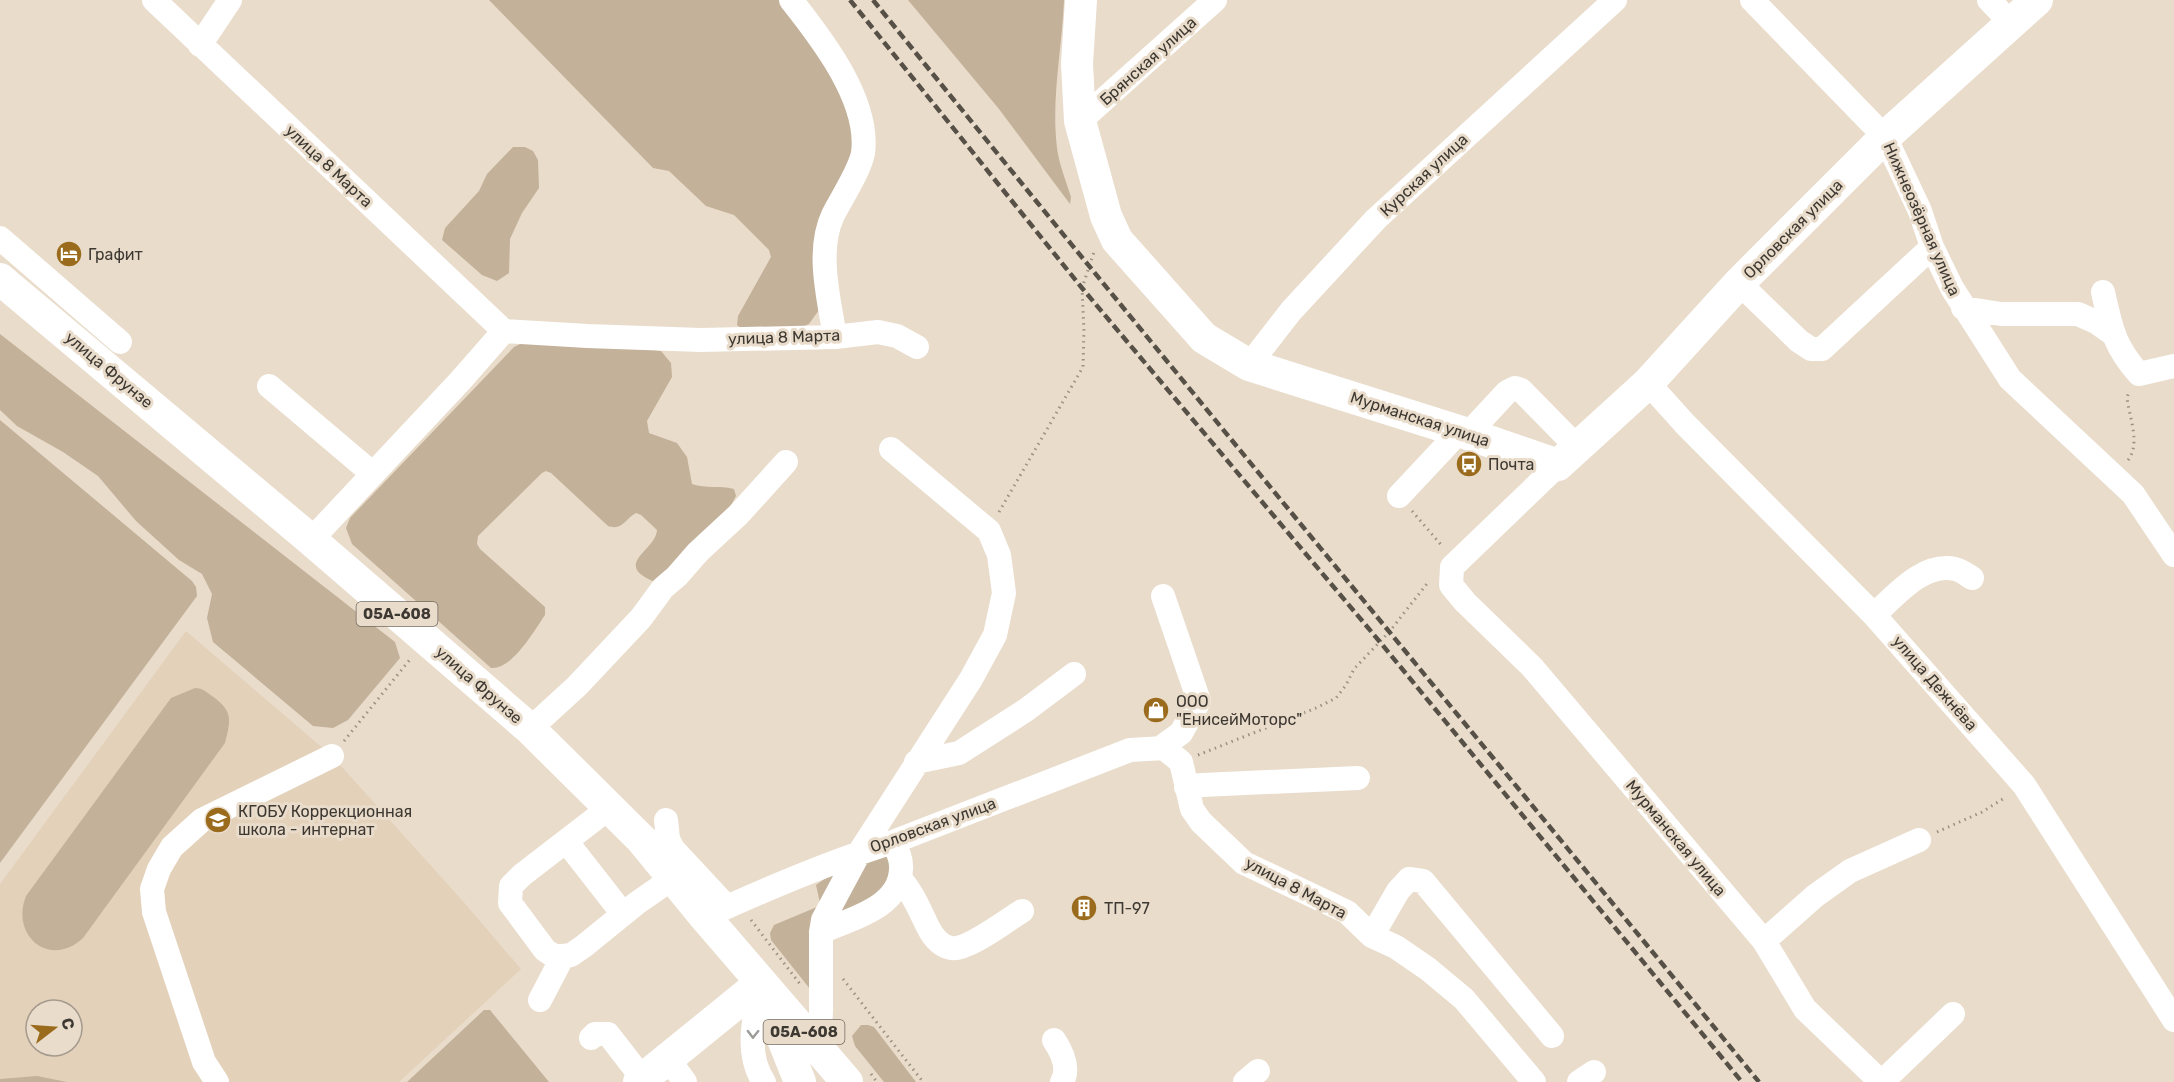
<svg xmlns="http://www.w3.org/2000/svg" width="2174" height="1082" font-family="Rubik,sans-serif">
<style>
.built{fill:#e3d1ba;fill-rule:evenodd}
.green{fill:#c3b199}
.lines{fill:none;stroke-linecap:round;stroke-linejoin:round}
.path{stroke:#9b9285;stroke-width:3;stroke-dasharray:1.5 4.5;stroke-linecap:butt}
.minor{stroke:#fff;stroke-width:24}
.major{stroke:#fff;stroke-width:32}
.rail{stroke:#565047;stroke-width:4.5;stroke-dasharray:9 4.5;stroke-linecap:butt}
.oneway{stroke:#9e9c98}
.labels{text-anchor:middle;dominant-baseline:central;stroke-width:6;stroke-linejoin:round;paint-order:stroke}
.shield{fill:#e9dccb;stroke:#71695f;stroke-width:1.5}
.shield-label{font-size:15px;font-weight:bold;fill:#3d3831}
.street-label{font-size:16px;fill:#3d3831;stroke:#e9dccb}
.poi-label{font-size:16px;fill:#3d3831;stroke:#e9dccb;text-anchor:start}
</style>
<rect width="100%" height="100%" fill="#e9dccb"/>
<path class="built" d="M 186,631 L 332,756 L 461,899 L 521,969 L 399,1082 L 0,1082 L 0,884 ZM 36,1010 L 72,1010 L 72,1046 L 36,1046 Z"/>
<path class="green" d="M 489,0 L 784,0 L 800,20 L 857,125 L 819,310 L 809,324 L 798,329 L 743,330 L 737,325 L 738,316 L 771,257 L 769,250 L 734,215 L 706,206 L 669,171 L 653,168 Z
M 908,0 L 1064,0 C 1062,50 1051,98 1057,148 C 1059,164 1066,181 1071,197 L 1070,204 L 999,109 Z
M 513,147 L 525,147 L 533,151 L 538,160 L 539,188 L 522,213 L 510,239 L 509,273 L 497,281 L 482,275 L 442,240 L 445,228 L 479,191 L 487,174 Z
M 0,334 L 395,642 L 400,658 L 348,720 L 333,728 L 313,726 L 213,642 L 207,618 L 212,594 L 202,574 L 179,560 L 136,521 L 98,476 L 63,452 L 17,426 L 0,410 Z
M 526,341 L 637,347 L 661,351 L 671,363 L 672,377 L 647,421 L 649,433 L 677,443 L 687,457 L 692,484 C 707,489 719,485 734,489 L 736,496 L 724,518 L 655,582 C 611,564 656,551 657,530 L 641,515 L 636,513 C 625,519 622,531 608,526 L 551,473 L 546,471 L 542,473 L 478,536 L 477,544 L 480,549 L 545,607 L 545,615 C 534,631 512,670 491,668 L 352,544 L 346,528 L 350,518 L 514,347 Z
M 0,420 L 192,581 L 196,587 L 197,596 L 0,863 Z
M 195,688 C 203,688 206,692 212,696 C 233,711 231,719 225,743 L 83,938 C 50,969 10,936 26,896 L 171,698 Z
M 890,852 L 891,885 L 838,917 L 858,866 Z
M 836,871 L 810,989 L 771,940 L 770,933 L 774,925 L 817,907 L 820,903 L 816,885 Z
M 484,1010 L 490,1010 L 549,1082 L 407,1082 Z
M 861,1025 L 868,1025 L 874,1027 L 916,1082 L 884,1082 L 855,1046 L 852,1036 Z
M 37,1076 L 67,1082 L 0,1082 L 0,1079 Z"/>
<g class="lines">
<path class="path" d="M 2128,460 C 2141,444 2129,416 2127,398 L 2129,391
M 1412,511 L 1443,547
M 999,512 L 1083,367 L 1084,331 L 1082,288 L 1095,249
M 344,741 L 412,657
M 1198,755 L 1316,708 L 1336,698 L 1346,685 L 1354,669 L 1390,631 L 1429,581
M 1937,832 L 1982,812 L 2006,797
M 751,920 L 800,984
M 843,979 L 923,1082
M 871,1074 L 877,1082"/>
<path class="minor" d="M 154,0 L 504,331 L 461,380 L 311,540
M 791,0 C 822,39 870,101 863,153 C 860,170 841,199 833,215 C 816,251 829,299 835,337
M 1752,0 L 1885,137 L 1920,211 L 1932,247 L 1952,288 L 2010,379 L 2133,494 L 2174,555
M 1989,0 L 2011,23
M 200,45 L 230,0
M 1080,121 L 1215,0
M 0,238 L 120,342
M 1739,283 L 1799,341 L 1811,349 L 1822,349 L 1932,247
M 2103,292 C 2111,328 2114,346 2139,374 L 2174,366
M 1963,308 L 2001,314 L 2078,314 L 2096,322 L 2113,334
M 504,331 L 587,336 L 701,340 L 835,337 L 878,332 L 897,336 L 917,347
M 1249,365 L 1291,311 L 1376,219 L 1615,0
M 1648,383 L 1685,424 L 1874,615 L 2024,785 L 2174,1020
M 269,386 L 373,474
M 1468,434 L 1507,392 L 1515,388 L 1521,390 L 1577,447
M 1558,465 L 1452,567 L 1451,585 L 1465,602 L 1532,667 L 1764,941 L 1805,1009 L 1881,1082
M 1399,496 L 1459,432
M 1163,596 L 1199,701 L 1181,733 L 1163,746 L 1164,748
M 1874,615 C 1896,595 1923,562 1955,569 C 1961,570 1967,575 1972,578
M 530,729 L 577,686 L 641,618 L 663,588 L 677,576 L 698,552 L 738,515 L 786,462
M 1164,748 L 1181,762 L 1192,809 L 1201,822 L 1244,863 L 1347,912 L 1372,936 L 1396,947 L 1428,969 L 1464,999 L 1534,1082
M 916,762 L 959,753 L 1026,710 L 1074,674
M 1186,787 L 1202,785 L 1358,778
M 609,808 L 522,875 L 511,886 L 510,903 L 545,950 L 554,956 L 563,956 L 571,955 L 584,946 L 637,903 L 673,878
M 666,820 L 668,839 L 673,849 L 727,907
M 566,841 L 623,914
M 900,878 C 913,893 919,909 928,927 C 933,937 940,946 951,948 C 967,951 1007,920 1022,911
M 705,917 C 766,889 829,862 893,842 L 1130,750 L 1164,748
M 821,932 C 850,919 900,908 901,869 C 902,859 897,850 893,842
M 1372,936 L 1398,891 L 1409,879 L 1423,881 L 1552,1036
M 1764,941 L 1815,896 L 1850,871 L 1919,840
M 761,983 C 755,1015 744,1053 764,1082
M 540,1000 L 563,956
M 591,1038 L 595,1034 L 608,1034 L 643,1079
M 1054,1040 C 1062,1052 1070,1068 1062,1082
M 819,1050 L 821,1011 L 821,932 L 823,920 L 859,853 L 971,679 L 995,635 L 1004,593 L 999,555 L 989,531 L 891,449
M 668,1059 L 685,1082
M 217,1082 L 204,1062 L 154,912 L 152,889 L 159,869 L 172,847 L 202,820 L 332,756
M 1245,1082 L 1258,1071
M 1579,1082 L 1594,1072
M 1882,1082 L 1953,1014"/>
<path class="major" d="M 1081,0 L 1077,64 L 1080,121 L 1106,216 L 1117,240 L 1204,338 L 1249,365 L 1468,434 L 1558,465 L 1648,383 L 1739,283 L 1885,137 L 2037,0
M 0,279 L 311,540 L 530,729 L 642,840 L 705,917 L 847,1082
M 769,1004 L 800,1082
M 639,1082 L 761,983"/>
<path class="rail" d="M 850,0 L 1082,288 L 1380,642 L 1742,1082
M 873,0 C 1166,363 1464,721 1759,1082"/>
</g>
<defs><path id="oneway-chevron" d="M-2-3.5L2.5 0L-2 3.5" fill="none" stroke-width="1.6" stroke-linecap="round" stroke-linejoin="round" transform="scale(1.5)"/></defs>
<use class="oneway" href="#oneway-chevron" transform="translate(753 1034) rotate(91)"/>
<defs>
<symbol id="hotel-disc" viewBox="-11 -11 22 22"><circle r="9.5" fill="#9a6b1c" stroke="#e9dccb"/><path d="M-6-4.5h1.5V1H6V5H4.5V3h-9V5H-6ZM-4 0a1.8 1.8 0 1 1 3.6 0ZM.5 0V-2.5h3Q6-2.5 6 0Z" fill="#fff"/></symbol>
<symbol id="bus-disc" viewBox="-11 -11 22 22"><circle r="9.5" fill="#9a6b1c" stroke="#e9dccb"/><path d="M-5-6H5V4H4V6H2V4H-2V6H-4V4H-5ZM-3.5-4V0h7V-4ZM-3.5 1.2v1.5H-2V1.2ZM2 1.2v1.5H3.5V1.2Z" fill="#fff"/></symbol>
<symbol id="shop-disc" viewBox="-11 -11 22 22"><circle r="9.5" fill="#9a6b1c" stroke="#e9dccb"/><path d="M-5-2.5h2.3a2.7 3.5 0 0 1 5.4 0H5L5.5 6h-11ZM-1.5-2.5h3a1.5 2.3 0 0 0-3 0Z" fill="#fff"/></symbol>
<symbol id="school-disc" viewBox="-11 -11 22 22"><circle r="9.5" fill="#9a6b1c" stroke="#e9dccb"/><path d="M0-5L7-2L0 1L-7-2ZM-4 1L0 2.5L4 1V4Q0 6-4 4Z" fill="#fff"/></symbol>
<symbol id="building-disc" viewBox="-11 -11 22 22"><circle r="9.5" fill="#9a6b1c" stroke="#e9dccb"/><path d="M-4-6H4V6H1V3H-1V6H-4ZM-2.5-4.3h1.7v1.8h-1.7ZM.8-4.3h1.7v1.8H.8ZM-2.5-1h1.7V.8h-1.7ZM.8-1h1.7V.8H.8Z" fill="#fff"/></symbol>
</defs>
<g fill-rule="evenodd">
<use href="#hotel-disc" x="54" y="239" width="30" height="30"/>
<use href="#bus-disc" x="1454" y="449" width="30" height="30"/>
<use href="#shop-disc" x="1141" y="695" width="30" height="30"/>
<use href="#school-disc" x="203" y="805" width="30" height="30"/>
<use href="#building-disc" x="1069" y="893" width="30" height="30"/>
</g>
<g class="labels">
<g class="shield">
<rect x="356.5" y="602" width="81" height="24" rx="4.5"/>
<rect x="763.5" y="1020" width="81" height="24" rx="4.5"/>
</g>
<g class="shield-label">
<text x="397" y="614">05А-608</text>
<text x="804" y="1032">05А-608</text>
</g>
<g class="street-label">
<text transform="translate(1148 61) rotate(-42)">Брянская улица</text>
<text transform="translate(329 166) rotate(43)">улица 8 Марта</text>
<text transform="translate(1424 175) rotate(-43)">Курская улица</text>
<text transform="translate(1922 219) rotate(66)">Нижнеозёрная улица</text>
<text transform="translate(1793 229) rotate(-45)">Орловская улица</text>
<text transform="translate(784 337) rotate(-2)">улица 8 Марта</text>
<text transform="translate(109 370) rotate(40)">улица Фрунзе</text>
<text transform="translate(1420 419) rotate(18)">Мурманская улица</text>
<text transform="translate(1935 683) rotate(49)">улица Дежнёва</text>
<text transform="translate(479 685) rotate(41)">улица Фрунзе</text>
<text transform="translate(933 825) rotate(-20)">Орловская улица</text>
<text transform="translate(1676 838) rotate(50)">Мурманская улица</text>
<text transform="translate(1296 888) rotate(28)">улица 8 Марта</text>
</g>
<g class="poi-label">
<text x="88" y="254">Графит</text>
<text x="1488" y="464">Почта</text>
<text x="1176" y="701">ООО<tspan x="1176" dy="18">"ЕнисейМоторс"</tspan></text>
<text x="238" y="811">КГОБУ Коррекционная<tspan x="238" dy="18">школа - интернат</tspan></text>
<text x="1104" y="908">ТП-97</text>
</g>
</g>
<g transform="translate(54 1028) rotate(73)"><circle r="28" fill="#e9dccb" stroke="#a49a8d" stroke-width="1.5"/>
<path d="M0-4.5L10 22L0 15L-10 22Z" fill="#9a6b1c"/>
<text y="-9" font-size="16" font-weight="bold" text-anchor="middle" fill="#3d3831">С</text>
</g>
</svg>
